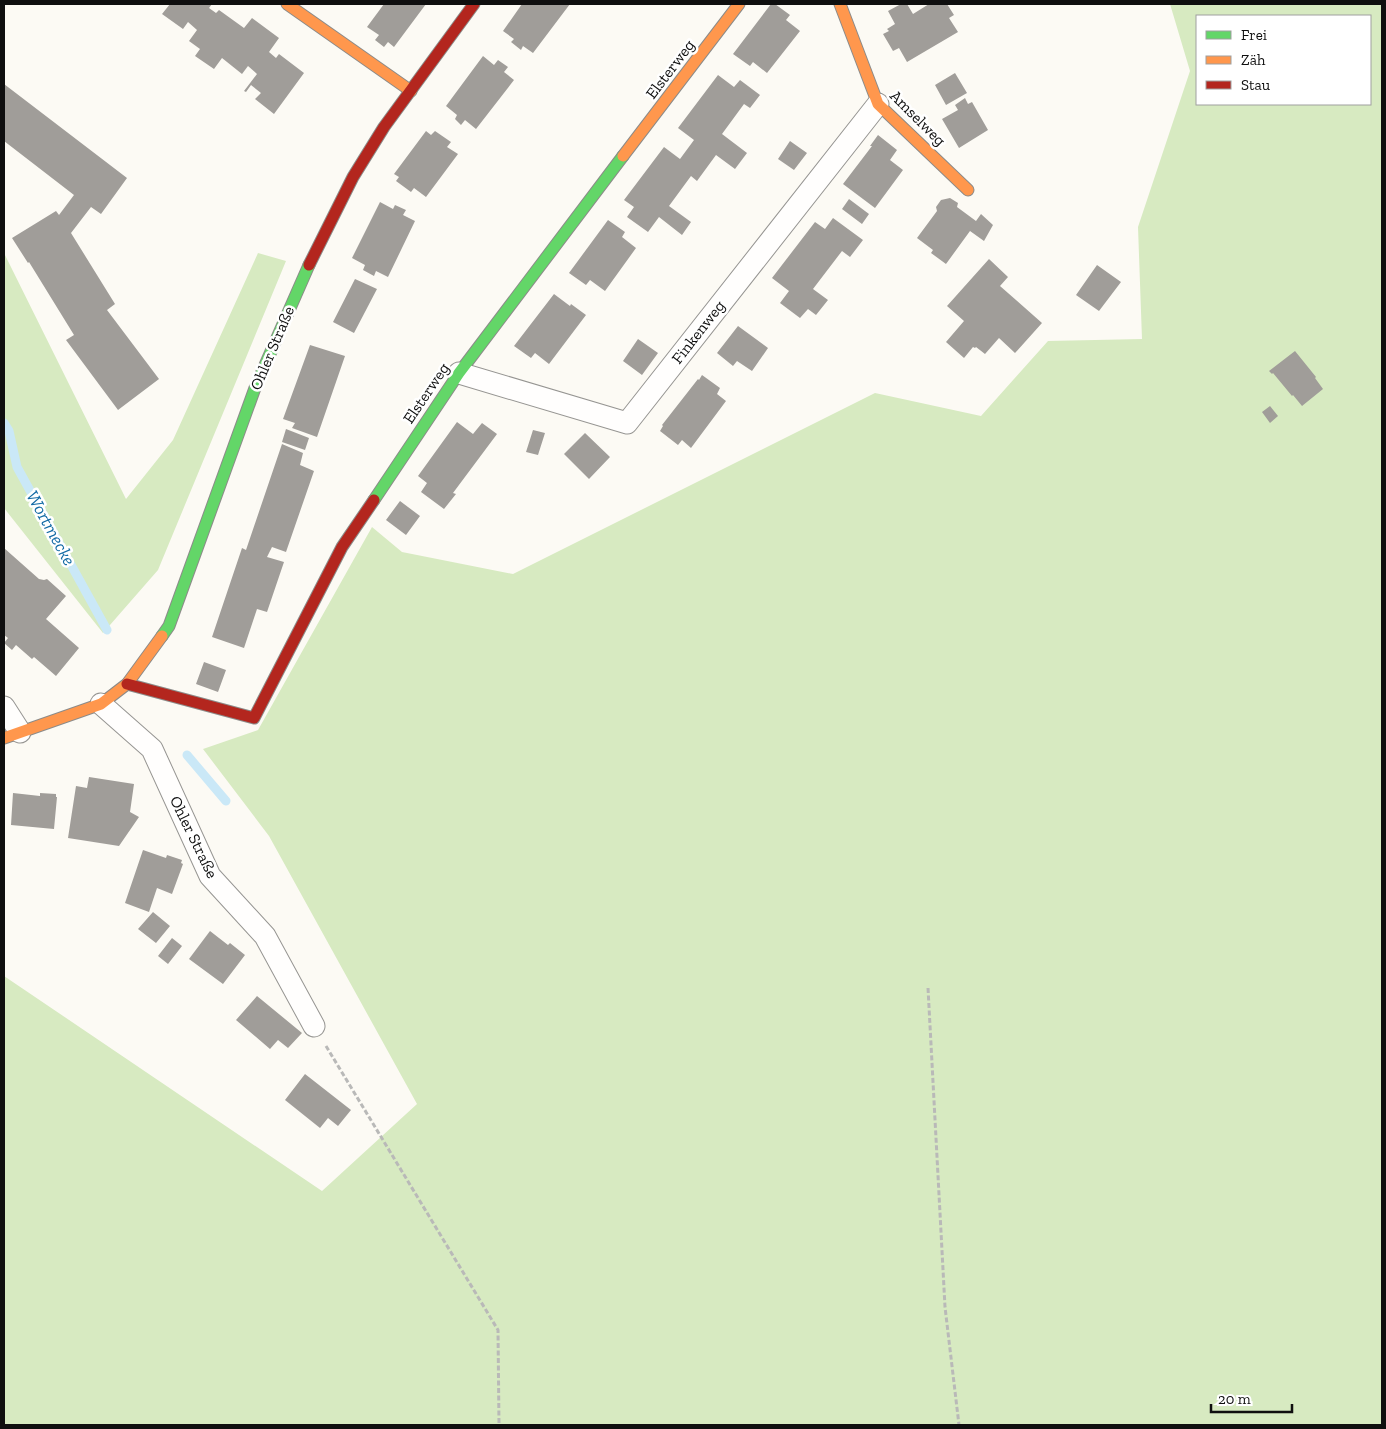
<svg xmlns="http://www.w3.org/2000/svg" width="1386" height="1429" font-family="'Zilla Slab',serif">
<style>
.forest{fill:#d7eac1;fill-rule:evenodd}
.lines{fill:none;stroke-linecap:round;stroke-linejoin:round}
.stream{stroke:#cae8f7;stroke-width:9}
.building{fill:#a09d99}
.street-casing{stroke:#969592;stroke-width:23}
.fast-casing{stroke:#8c8b89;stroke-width:13}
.slow-casing{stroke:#8c8b89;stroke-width:13}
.jam-casing{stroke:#8c8b89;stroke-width:13}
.path{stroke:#b9b9b8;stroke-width:3;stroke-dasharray:5 2.5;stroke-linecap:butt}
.street{stroke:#fffefd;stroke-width:21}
.fast{stroke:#63d668;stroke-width:11}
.slow{stroke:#ff974d;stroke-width:11}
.jam{stroke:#b3261e;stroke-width:11}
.labels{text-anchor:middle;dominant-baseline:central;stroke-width:5;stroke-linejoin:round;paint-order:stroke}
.street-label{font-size:16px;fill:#0f0f0f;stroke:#fff}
.water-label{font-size:18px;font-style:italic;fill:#136ba5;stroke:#fff}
</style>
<rect width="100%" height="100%" fill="#fcfaf4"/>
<path class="forest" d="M 1170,4 L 1382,4 L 1382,1425 L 4,1425 L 4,976 L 322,1191 L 417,1104 L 269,836 L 203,749 L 258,730 L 372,527 L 402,552 L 513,574 L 875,393 L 981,416 L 1048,341 L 1142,339 L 1138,227 L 1190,71 ZM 1197,16 L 1370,16 L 1370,104 L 1197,104 Z
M 4,253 L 126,499 L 173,440 L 258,253 L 286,261 L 158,570 L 103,633 L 4,508 Z"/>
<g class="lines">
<path class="stream" d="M 4,423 L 9,431 L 17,467 L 107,630
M 187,755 L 226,801"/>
</g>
<path class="building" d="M 170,4 L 212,4 L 209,8 L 216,13 L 219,10 L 244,28 L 252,18 L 279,38 L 269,52 L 276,58 L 279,54 L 304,73 L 274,114 L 255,99 L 261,93 L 251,85 L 246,92 L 244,91 L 257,74 L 248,66 L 242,74 L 222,58 L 214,69 L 195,56 L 200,49 L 189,41 L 197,30 L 188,22 L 183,29 L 162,14 Z
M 384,4 L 426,4 L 394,47 L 388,42 L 384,47 L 375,40 L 379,35 L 367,27 Z
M 522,4 L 570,4 L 533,53 L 523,46 L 521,50 L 511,42 L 514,39 L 503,31 Z
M 771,4 L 775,4 L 790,15 L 786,20 L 800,31 L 767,73 L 753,62 L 750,66 L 733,54 Z
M 901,4 L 907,4 L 913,14 L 929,4 L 947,4 L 954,15 L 949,18 L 958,32 L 907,62 L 899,48 L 893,51 L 883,34 L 889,31 L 887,29 L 895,24 L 888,11 Z
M 483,56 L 494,65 L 498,60 L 508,67 L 504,72 L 514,80 L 476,129 L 465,120 L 461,125 L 455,119 L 457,115 L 446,106 Z
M 955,73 L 967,93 L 946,105 L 935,85 Z
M 718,75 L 734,87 L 740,80 L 760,95 L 750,108 L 744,104 L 722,134 L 747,153 L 735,169 L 716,155 L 697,181 L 691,176 L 669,206 L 691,222 L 682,235 L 659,217 L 648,232 L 627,217 L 634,207 L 624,200 L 664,147 L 680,159 L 694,140 L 678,128 Z
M 4,84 L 127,178 L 101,214 L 91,207 L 71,233 L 115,304 L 107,310 L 159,379 L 118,410 L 66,340 L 74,335 L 29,262 L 28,263 L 12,238 L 56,211 L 59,215 L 74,195 L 4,141 Z
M 965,98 L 968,104 L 972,102 L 988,130 L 959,148 L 942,119 L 958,110 L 955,105 Z
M 426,131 L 431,135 L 435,131 L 451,142 L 447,147 L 458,154 L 426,197 L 414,188 L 411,192 L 396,181 L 399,177 L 394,174 Z
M 878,135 L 897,150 L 890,160 L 903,170 L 875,208 L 843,184 L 872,146 L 870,146 Z
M 790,141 L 807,153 L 794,170 L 778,159 Z
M 950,198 L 958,203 L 957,207 L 976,221 L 981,214 L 993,225 L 984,241 L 970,231 L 946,264 L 931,253 L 933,250 L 917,238 L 937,211 L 936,207 L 941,200 Z
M 849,199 L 869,214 L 862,224 L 842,209 Z
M 380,202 L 393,209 L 395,205 L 406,210 L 403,215 L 415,221 L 388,277 L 376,271 L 374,276 L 363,270 L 365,265 L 352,258 Z
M 833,218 L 863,240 L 850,257 L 842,251 L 813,289 L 828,300 L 816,315 L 808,309 L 800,318 L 780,303 L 789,291 L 772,278 L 815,222 L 825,229 Z
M 608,220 L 625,232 L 622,237 L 636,248 L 605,291 L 590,280 L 586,285 L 569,273 Z
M 989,259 L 1008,277 L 1000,286 L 1042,323 L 1015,353 L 999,338 L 985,354 L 976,347 L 975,348 L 973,347 L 964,358 L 946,342 L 964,321 L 947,306 Z
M 1097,265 L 1121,282 L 1099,311 L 1076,295 Z
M 355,279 L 377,289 L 354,333 L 333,322 Z
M 554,294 L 570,306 L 571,304 L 586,315 L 549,364 L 535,353 L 531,358 L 514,346 Z
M 738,326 L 768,348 L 752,371 L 737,361 L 733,366 L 717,353 Z
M 638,339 L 658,353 L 642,375 L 623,361 Z
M 310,345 L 345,356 L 317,437 L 292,428 L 295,423 L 283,419 Z
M 1295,351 L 1316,377 L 1315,378 L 1323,389 L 1302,406 L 1293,395 L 1292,396 L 1273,373 L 1272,374 L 1269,371 Z
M 702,375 L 720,388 L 717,394 L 726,401 L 691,448 L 682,440 L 678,445 L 660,431 L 663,426 L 662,425 L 698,379 L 699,380 Z
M 1270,406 L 1278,416 L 1270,423 L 1262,412 Z
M 457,422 L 473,434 L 482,423 L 497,434 L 453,493 L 456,494 L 444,509 L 421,492 L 427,483 L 418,476 Z
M 286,429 L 309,438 L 305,450 L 282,442 Z
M 533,430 L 545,433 L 538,455 L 526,452 Z
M 585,433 L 610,457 L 589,479 L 564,454 Z
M 282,444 L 303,453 L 300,465 L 314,471 L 286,552 L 272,547 L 267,557 L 284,562 L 267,612 L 257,609 L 244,648 L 212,637 L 242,548 L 246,550 Z
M 400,501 L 420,516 L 406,535 L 386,520 Z
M 4,548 L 39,579 L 44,580 L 47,579 L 66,596 L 46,619 L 79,648 L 56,676 L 34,657 L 32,659 L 16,645 L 12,650 L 4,643 L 8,638 L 4,635 Z
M 204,662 L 226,670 L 218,692 L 196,684 Z
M 89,777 L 134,784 L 130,812 L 139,817 L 119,846 L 68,838 L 76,786 L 87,788 Z
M 13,793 L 40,796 L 40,793 L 56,794 L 56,797 L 57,797 L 54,829 L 11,825 Z
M 143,850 L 166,858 L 167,855 L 182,860 L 181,863 L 183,864 L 172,894 L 157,888 L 149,912 L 125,903 Z
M 153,912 L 170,926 L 156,943 L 138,929 Z
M 210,931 L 228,945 L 230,943 L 245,955 L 223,984 L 189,959 Z
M 172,938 L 182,946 L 168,964 L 158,956 Z
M 257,996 L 302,1033 L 288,1048 L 278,1040 L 270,1049 L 236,1020 Z
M 305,1074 L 351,1110 L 338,1126 L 328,1118 L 320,1128 L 285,1100 Z"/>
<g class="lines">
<defs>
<path id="street" d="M 459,373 L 627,423 L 878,104
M 101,704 L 152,749 L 210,876 L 265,936 L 314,1026
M 4,707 L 20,732"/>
<path id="fast" d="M 374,500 L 459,373 L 623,156
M 162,636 L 169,626 L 255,388 L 309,265"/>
<path id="slow" d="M 287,4 L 411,91
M 840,4 L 878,104 L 968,190
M 623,156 L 739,4
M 4,738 L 101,704 L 127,684 L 162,636"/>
<path id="jam" d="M 309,265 L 353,177 L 384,127 L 474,4
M 127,684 L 254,718 L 342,547 L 374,500"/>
</defs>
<use href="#street" class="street-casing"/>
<use href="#fast" class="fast-casing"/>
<use href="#slow" class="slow-casing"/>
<use href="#jam" class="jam-casing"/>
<path class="path" d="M 928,988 L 945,1307 L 959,1425
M 326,1046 L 498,1330 L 499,1425"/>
<use href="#street" class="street"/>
<use href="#fast" class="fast"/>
<use href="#slow" class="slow"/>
<use href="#jam" class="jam"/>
</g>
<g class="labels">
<g class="street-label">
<text transform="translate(670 69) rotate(-53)">Elsterweg</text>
<text transform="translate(918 118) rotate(45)">Amselweg</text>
<text transform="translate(698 332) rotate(-52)">Finkenweg</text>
<text transform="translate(272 348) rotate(-67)">Ohler Straße</text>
<text transform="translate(426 393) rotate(-56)">Elsterweg</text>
<text transform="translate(194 837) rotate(64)">Ohler Straße</text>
</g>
<g class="water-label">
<text transform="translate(51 528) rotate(61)">Wortmecke</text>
</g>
</g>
<rect width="1386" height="1429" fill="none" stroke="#0f0f0f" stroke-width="10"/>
<rect x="1196" y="15" width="175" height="90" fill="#ffffff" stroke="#9f9f9f"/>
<rect x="1206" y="31" width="25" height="8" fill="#63d668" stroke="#9f9f9f"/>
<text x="1241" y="40" font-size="15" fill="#0f0f0f">Frei</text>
<rect x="1206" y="56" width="25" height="8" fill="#ff974d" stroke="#9f9f9f"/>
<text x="1241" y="65" font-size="15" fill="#0f0f0f">Zäh</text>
<rect x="1206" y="81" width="25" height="8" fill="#b3261e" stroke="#9f9f9f"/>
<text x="1241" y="90" font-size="15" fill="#0f0f0f">Stau</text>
<path d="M1211 1404v8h81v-8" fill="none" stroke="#0f0f0f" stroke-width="2.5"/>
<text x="1218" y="1404" font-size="15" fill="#0f0f0f" stroke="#ffffff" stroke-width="4" paint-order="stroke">20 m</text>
</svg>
